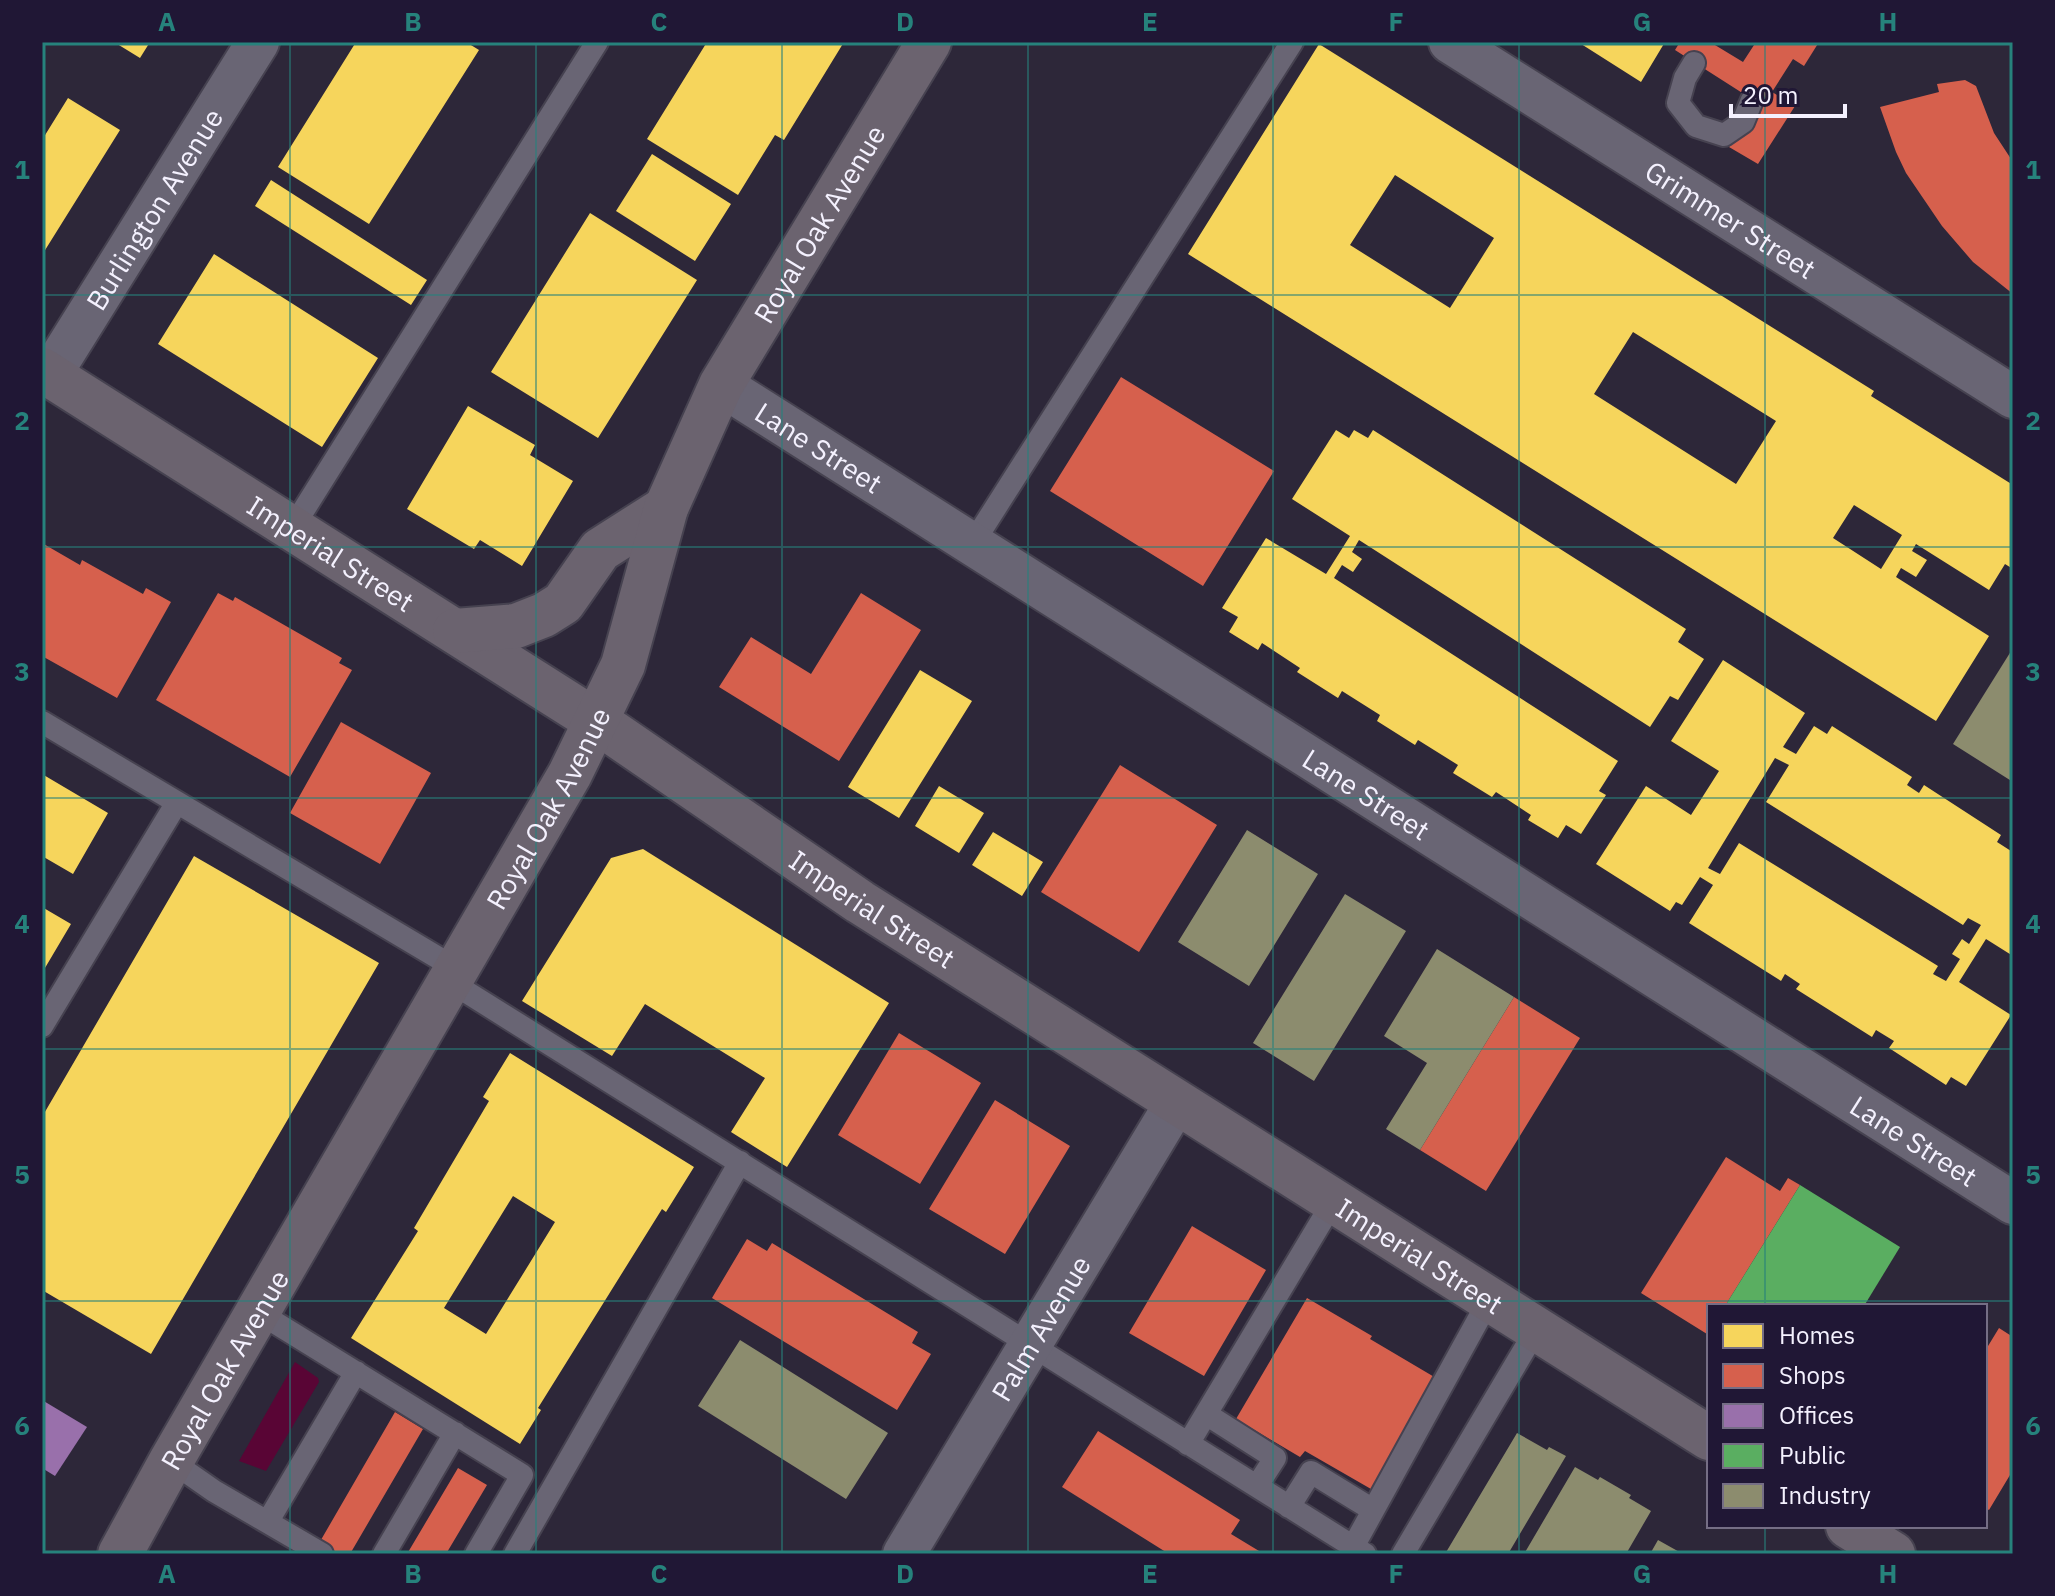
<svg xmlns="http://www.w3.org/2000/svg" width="2055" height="1596" font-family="'IBM Plex Sans',sans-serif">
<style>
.green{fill:#590535}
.homes{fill:#f6d55c;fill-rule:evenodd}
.shops{fill:#d6604d}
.offices{fill:#9970ab}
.public{fill:#5aae61}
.industry{fill:#8c8c6e}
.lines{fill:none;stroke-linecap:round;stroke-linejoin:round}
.lane-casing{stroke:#464250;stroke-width:26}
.street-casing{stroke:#464250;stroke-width:46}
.secondary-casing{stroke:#464250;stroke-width:48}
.lane{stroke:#696574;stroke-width:22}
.street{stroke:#696574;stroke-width:42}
.secondary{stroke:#6b636f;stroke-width:44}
.grid{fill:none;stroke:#26827c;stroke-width:2;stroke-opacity:0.55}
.labels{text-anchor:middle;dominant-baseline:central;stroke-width:8;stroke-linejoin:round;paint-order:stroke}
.street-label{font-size:28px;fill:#f4f1fe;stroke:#201735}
.neatline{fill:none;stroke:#26827c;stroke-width:3}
.grid-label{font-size:26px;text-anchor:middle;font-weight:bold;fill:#26827c}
</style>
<rect width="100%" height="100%" fill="#2d2739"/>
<path class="green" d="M 295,1362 L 318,1378 L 319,1382 L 266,1471 L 239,1461 Z"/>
<path class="homes" d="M 114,42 L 150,42 L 140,58 Z
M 356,42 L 466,42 L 479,50 L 369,224 L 278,167 Z
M 707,42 L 844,42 L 784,140 L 775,135 L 738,195 L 647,139 Z
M 1578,42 L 1665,42 L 1641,82 Z
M 1319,44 L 1874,391 L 1871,396 L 2013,485 L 2013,569 L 2005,564 L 1989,590 L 1916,544 L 1912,551 L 1927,560 L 1916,577 L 1901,568 L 1896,577 L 1989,636 L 1936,721 L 1188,254 ZM 1395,175 L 1494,238 L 1450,308 L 1350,245 ZM 1633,332 L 1776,421 L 1736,484 L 1594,394 ZM 1854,505 L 1902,535 L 1881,569 L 1833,538 Z
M 68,98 L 120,130 L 42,255 L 42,140 Z
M 652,154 L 731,204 L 695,261 L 616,211 Z
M 271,180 L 427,280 L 411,305 L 255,206 Z
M 590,213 L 697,280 L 598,438 L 491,372 Z
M 214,254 L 378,358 L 322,447 L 158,344 Z
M 468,406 L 535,445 L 530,455 L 573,481 L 522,566 L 480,540 L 474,549 L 407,509 Z
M 1336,430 L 1349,438 L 1354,430 L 1368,438 L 1373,430 L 1686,629 L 1678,642 L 1704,659 L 1678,700 L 1670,696 L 1650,727 L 1359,540 L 1352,552 L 1362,559 L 1353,572 L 1342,565 L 1334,578 L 1618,761 L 1599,791 L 1606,795 L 1581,834 L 1566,825 L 1558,838 L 1528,820 L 1531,815 L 1496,792 L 1492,797 L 1453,773 L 1458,765 L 1418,740 L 1415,745 L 1377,721 L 1380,715 L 1342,691 L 1338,698 L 1297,672 L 1300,668 L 1262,643 L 1258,650 L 1229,632 L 1238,617 L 1222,608 L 1266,538 L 1326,574 L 1350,536 L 1292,499 Z
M 1723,660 L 1805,713 L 1783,747 L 1796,754 L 1814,726 L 1827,734 L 1832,726 L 1912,777 L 1907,785 L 1919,793 L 1924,785 L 2001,835 L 1997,842 L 2011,851 L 2013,847 L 2013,956 L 1986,939 L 1959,982 L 2011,1015 L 1966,1086 L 1951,1077 L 1946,1085 L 1889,1048 L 1894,1041 L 1876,1030 L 1872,1037 L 1796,989 L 1800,984 L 1785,974 L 1781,981 L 1689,923 L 1713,885 L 1700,877 L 1682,905 L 1676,902 L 1670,911 L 1596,864 L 1646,786 L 1691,815 L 1719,771 L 1671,741 ZM 1775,758 L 1789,765 L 1766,802 L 1963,925 L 1968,918 L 1981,925 L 1969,944 L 1962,939 L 1952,954 L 1960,959 L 1946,981 L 1933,974 L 1938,966 L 1739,843 L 1720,874 L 1708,868 Z
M 920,670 L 972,701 L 899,818 L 848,787 Z
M 42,774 L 108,813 L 73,874 L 42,856 Z
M 939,786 L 984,813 L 959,853 L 915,826 Z
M 993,832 L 1043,862 L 1022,896 L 972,865 Z
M 643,849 L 889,1003 L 787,1167 L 731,1132 L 765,1078 L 645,1004 L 612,1056 L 522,1001 L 611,858 Z
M 194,856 L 379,963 L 151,1354 L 42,1290 L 42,1117 Z
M 42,907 L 71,924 L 42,973 Z
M 510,1053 L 694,1167 L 666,1212 L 662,1209 L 538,1408 L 541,1410 L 520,1444 L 351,1338 L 418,1231 L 414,1228 L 489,1101 L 483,1097 ZM 513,1196 L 555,1222 L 486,1334 L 444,1308 Z"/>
<path class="shops" d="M 1680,42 L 1710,42 L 1743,62 L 1756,42 L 1819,42 L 1804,66 L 1793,59 L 1772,92 L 1795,106 L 1758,164 L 1729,147 L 1758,103 L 1675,50 Z
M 1965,80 L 1976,86 L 1994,133 L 2013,162 L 2013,294 L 1973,262 L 1942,226 L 1906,173 L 1896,152 L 1880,107 L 1939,92 L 1937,84 Z
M 1121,377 L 1274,471 L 1203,586 L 1050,491 Z
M 42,543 L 80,565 L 82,560 L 143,594 L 146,588 L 171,602 L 117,698 L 42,656 Z
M 218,593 L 233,601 L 235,597 L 342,658 L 339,663 L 352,670 L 290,777 L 156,700 Z
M 861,593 L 921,630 L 839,761 L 719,687 L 751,637 L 811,674 Z
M 341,722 L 431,773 L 380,864 L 290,813 Z
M 1120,765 L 1217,825 L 1139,952 L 1041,892 Z
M 1514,997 L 1580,1038 L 1486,1191 L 1420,1150 Z
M 899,1033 L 981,1083 L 920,1184 L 838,1135 Z
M 995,1100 L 1070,1146 L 1005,1254 L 929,1209 Z
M 1726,1157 L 1780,1191 L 1788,1178 L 1800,1185 L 1725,1306 L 1709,1306 L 1707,1334 L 1641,1293 Z
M 1192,1226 L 1266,1270 L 1204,1376 L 1129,1333 Z
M 747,1239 L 767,1251 L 772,1243 L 918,1332 L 912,1343 L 931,1354 L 897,1410 L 712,1298 Z
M 1307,1298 L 1372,1336 L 1370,1339 L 1436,1378 L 1371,1489 L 1305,1451 L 1300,1457 L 1236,1419 Z
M 1999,1328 L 2013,1337 L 2013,1470 L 1989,1510 L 1985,1508 L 1985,1351 Z
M 395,1412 L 423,1429 L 350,1554 L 334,1554 L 318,1545 Z
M 1098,1431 L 1240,1520 L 1231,1534 L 1264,1554 L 1169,1554 L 1062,1487 Z
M 458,1468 L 487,1485 L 446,1554 L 407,1554 Z"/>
<path class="offices" d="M 42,1400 L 87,1427 L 55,1476 L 42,1468 Z"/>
<path class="public" d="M 1800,1185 L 1900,1247 L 1864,1306 L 1725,1306 Z"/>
<path class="industry" d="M 2013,648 L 2013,782 L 1953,744 Z
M 1247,830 L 1318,874 L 1249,986 L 1178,942 Z
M 1345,894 L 1406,931 L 1314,1081 L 1253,1043 Z
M 1437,949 L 1514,997 L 1420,1150 L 1386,1129 L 1427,1063 L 1384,1036 Z
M 740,1340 L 888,1433 L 846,1499 L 698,1406 Z
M 1517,1433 L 1547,1450 L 1549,1447 L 1566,1456 L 1508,1554 L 1445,1554 Z
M 1575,1467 L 1598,1480 L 1600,1477 L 1631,1495 L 1629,1498 L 1651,1511 L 1626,1554 L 1524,1554 Z
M 1658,1540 L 1683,1554 L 1650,1554 Z"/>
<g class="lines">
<defs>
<path id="lane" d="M 1694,63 L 1685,78 L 1678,103 L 1696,126 L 1724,135 L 1743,122 L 1752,100
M 293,527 L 597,42
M 973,543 L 1292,42
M 42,722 L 457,969
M 449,981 L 1365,1554
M 42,1026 L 176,804
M 258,1312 L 522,1475 L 476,1554
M 1206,1414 L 1275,1458 L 1257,1486
M 1188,1444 L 1333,1202
M 171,1461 L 214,1491 L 322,1554
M 1289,1507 L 1311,1472 L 1373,1510
M 268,1521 L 356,1372
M 1353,1547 L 1489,1300
M 384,1554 L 455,1433
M 515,1554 L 740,1162
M 1403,1554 L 1536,1330"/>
<g id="street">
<path id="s1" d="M 1450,42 L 2013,397"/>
<path id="s2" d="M 50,375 L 258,42"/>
<path id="s3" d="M 721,385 L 2013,1203"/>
<path id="s4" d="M 904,1554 L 1176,1103"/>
</g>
<g id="secondary">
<path id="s5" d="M 42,370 L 596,721 L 860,902 L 1709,1438"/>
<path d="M 455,631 L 516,626 L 544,615 L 563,603 L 600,550 L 666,508"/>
<path d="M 1848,1526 L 1893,1554"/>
<path id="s6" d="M 120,1554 L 171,1461 L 570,774 L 623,665 L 666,508 L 721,385 L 929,42"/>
</g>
</defs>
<use href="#lane" class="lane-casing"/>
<use href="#street" class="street-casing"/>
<use href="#secondary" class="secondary-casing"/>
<use href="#lane" class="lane"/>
<use href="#street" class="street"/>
<use href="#secondary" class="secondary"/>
</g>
<path class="grid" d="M 290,42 L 290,1554M 536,42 L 536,1554M 782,42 L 782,1554M 1028,42 L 1028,1554M 1273,42 L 1273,1554M 1519,42 L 1519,1554M 1765,42 L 1765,1306M 42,295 L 2013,295M 42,547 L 2013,547M 42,798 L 2013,798M 42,1049 L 2013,1049M 42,1301 L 2013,1301M 1765,1526 L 1765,1554"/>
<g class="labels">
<g class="street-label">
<text stroke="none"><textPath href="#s2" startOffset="196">Burlington Avenue</textPath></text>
<text stroke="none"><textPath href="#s1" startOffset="332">Grimmer Street</textPath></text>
<text stroke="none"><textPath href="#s6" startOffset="1508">Royal Oak Avenue</textPath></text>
<text stroke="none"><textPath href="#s3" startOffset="116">Lane Street</textPath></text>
<text stroke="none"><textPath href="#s5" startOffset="342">Imperial Street</textPath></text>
<text stroke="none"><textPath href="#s3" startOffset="764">Lane Street</textPath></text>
<text stroke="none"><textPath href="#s6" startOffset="860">Royal Oak Avenue</textPath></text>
<text stroke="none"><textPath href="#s5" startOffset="990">Imperial Street</textPath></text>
<text stroke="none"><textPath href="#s3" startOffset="1412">Lane Street</textPath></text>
<text stroke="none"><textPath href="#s5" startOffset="1638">Imperial Street</textPath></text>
<text stroke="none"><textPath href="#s4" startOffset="264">Palm Avenue</textPath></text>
<text stroke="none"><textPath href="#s6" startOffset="212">Royal Oak Avenue</textPath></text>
</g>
</g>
<rect width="2055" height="1596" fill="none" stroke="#201735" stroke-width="88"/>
<rect x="1707" y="1304" width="280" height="224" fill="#201735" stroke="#756e85" stroke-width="2"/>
<rect x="1723" y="1324" width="40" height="24" fill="#f6d55c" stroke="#756e85" stroke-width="2"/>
<text x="1779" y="1344" font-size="24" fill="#f4f1fe">Homes</text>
<rect x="1723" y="1364" width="40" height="24" fill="#d6604d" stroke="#756e85" stroke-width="2"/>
<text x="1779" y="1384" font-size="24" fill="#f4f1fe">Shops</text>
<rect x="1723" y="1404" width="40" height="24" fill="#9970ab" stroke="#756e85" stroke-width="2"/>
<text x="1779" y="1424" font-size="24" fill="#f4f1fe">Offices</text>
<rect x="1723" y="1444" width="40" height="24" fill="#5aae61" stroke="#756e85" stroke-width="2"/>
<text x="1779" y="1464" font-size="24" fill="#f4f1fe">Public</text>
<rect x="1723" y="1484" width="40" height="24" fill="#8c8c6e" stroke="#756e85" stroke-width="2"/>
<text x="1779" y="1504" font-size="24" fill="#f4f1fe">Industry</text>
<path d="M1731 104v12h114v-12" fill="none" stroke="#f4f1fe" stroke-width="4"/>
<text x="1743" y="104" font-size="24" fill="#f4f1fe" stroke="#201735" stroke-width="6" paint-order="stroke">20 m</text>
<rect x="44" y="44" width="1967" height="1508" class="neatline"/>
<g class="grid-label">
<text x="167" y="31">A</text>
<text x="413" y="31">B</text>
<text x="659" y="31">C</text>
<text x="905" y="31">D</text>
<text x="1150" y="31">E</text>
<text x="1396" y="31">F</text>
<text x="1642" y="31">G</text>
<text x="1888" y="31">H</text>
<text x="22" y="179">1</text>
<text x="2033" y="179">1</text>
<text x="22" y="430">2</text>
<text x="2033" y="430">2</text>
<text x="22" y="681">3</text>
<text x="2033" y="681">3</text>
<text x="22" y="933">4</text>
<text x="2033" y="933">4</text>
<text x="22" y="1184">5</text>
<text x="2033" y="1184">5</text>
<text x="22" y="1435">6</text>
<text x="2033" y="1435">6</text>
<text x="167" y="1583">A</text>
<text x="413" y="1583">B</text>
<text x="659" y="1583">C</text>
<text x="905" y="1583">D</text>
<text x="1150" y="1583">E</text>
<text x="1396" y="1583">F</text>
<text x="1642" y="1583">G</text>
<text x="1888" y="1583">H</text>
</g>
</svg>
